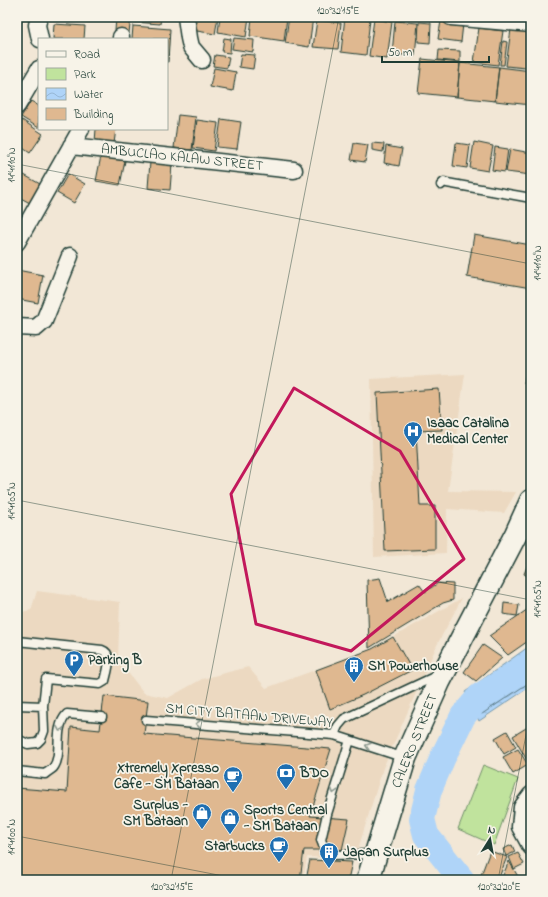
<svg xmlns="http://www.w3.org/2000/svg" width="548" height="897" font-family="'Indie Flower',sans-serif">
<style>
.built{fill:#ecd9c1}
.green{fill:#c0e39d;stroke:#709068}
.water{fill:url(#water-waves);stroke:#7598aa}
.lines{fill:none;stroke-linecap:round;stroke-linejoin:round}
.shore{stroke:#597982;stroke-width:1}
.river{stroke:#afd4f8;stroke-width:26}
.building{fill:#dfb890;stroke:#1f3d34}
.lane-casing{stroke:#1f3d34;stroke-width:11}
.street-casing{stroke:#1f3d34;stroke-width:19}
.secondary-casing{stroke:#1f3d34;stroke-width:25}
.lane{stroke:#f7f3e8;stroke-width:8}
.street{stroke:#f7f3e8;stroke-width:16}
.secondary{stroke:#f7f3e8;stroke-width:22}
.oneway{stroke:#8b988e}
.marked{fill:none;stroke:#c2185b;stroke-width:3;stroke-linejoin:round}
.ticks{fill:none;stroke:#1f3d34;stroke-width:1;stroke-opacity:0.45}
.labels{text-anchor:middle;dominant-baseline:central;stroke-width:3.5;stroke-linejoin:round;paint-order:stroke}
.street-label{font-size:14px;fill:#1f3d34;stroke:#f7f3e8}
.poi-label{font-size:14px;font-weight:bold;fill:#1f3d34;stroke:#f7f3e8;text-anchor:start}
.neatline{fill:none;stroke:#1f3d34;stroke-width:1.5}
.ticks-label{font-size:10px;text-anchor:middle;fill:#1f3d34}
</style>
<defs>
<pattern id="water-waves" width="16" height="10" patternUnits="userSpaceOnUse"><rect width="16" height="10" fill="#afd4f8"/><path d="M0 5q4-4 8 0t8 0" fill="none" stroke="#96b7d5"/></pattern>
</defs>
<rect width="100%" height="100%" fill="#f2e7d6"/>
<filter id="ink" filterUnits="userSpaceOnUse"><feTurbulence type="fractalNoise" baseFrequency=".025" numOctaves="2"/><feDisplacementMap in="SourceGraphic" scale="8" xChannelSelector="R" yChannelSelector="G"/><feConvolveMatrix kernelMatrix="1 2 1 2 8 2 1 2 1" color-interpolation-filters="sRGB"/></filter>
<g filter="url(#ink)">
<path class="built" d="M 465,374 L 448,491 L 516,492 L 504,513 L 447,509 L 446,553 L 374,557 L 371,379 Z
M 37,591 L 120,602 L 118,660 L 144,693 L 168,698 L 202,679 L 248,667 L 266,688 L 372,649 L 462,598 L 437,645 L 383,768 L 355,859 L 307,857 L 303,880 L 17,880 L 17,613 L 31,610 Z"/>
<path class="green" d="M 483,765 L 518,779 L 494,845 L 458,829 Z"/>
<path class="water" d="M 531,645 L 531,686 L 479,721 L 465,692 Z"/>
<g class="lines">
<path class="shore" d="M 531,650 L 471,692 L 471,694 L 480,713 L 482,714 L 527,684 L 531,683
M 531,656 L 478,694 L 477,696 L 482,706 L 484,707 L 525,679 L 531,678"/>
<path class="river" d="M 462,880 L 426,835 L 422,819 L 429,790 L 443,757 L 463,716 L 480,696 L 531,664"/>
</g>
<path class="building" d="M 17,17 L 24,17 L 17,29 Z
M 116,17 L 131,17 L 129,33 L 115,31 Z
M 134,17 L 161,17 L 160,24 L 134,22 Z
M 193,17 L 218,17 L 215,34 L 191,30 Z
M 220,17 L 249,17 L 246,37 L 218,32 Z
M 252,17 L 287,17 L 284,41 L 250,36 Z
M 289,17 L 313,17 L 309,47 L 285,43 Z
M 345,17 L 370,19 L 366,55 L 341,52 Z
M 374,19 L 392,22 L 387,59 L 369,56 Z
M 317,20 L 341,23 L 338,49 L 313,47 Z
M 395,21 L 418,23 L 415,56 L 392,54 Z
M 441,21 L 463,24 L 461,42 L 438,39 Z
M 419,22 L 431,23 L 430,43 L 418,42 Z
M 54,24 L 85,26 L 84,39 L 53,39 Z
M 133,26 L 170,29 L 168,62 L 167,62 L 167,39 L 132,39 Z
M 479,28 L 503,31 L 498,65 L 474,62 Z
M 511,29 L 531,32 L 526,68 L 506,66 Z
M 224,38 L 231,39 L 230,53 L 222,52 Z
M 234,38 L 254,40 L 253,52 L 232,49 Z
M 503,41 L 507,42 L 504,65 L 500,65 Z
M 439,50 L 460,51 L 460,62 L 438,60 Z
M 241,54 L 255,55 L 253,69 L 239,67 Z
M 215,55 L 229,57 L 227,68 L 213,66 Z
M 422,59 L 460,63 L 457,97 L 418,93 Z
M 460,63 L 499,67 L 495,101 L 457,97 Z
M 499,67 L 531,71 L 531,105 L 495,101 Z
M 214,68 L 236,72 L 233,91 L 210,87 Z
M 31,101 L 39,106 L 39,128 L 21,117 Z
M 178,115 L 196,117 L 192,150 L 174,148 Z
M 221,119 L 241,122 L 237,149 L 217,147 Z
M 22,120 L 43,134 L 30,153 L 17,144 L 17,128 Z
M 197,120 L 218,123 L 214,151 L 193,148 Z
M 96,129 L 116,129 L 114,143 L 95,142 Z
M 474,142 L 493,146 L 488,171 L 470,168 Z
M 354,143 L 368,145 L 365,162 L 351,160 Z
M 372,143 L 384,144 L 383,152 L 372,150 Z
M 456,143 L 470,145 L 467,168 L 453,166 Z
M 386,146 L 402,149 L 399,166 L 384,163 Z
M 495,147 L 508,149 L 505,172 L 492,170 Z
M 510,149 L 531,153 L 531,175 L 506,172 Z
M 101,156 L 125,161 L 120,185 L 96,181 Z
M 150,162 L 172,164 L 170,190 L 148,188 Z
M 17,171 L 40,184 L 30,203 L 17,196 Z
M 68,174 L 85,184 L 74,203 L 57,193 Z
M 474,235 L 531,245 L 531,288 L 467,277 Z
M 17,270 L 43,275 L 38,303 L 17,299 Z
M 527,368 L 531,369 L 531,385 L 524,383 Z
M 439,389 L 442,430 L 416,431 L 420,506 L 435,506 L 435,549 L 385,551 L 377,393 Z
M 531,556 L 531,578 L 524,574 Z
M 380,578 L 388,602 L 419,584 L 425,592 L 438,583 L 453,584 L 453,600 L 443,603 L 369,648 L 367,580 Z
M 504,603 L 519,605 L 517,616 L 503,614 Z
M 531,607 L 531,639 L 508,655 L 489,636 Z
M 393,637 L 412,670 L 363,695 L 330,709 L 316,670 L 372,649 Z
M 483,645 L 502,658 L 476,681 L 464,672 Z
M 104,696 L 148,701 L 144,734 L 331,749 L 310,816 L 349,819 L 342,850 L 304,850 L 300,880 L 17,880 L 17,788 L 67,792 L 71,727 L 100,730 Z
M 531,725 L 531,767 L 513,736 Z
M 507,731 L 516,747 L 504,754 L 495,738 Z
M 518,749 L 528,765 L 513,774 L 503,757 Z
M 512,845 L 515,852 L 506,856 L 503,849 Z
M 490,851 L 507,857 L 498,880 L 484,880 L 481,875 Z
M 518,853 L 524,864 L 514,869 L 509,857 Z
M 310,860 L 352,862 L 348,880 L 306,880 Z
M 509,861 L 520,880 L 501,880 Z"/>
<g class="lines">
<defs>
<path id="lane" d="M 441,185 L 444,182 L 447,183 L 531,198
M 17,641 L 102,650 C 114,654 107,671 105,681 L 100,684 L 46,679 L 43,706 L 44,731 L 41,739 L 37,743 L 28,744 L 17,739
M 17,705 L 43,706
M 146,720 L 334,735 L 405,758
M 334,735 L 338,726 L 344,719 L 436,676
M 350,740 L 327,814 L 321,840 L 325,850 L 332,855 L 375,854
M 17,771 L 45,774 C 47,772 51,770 53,768 C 64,754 52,730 67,714 L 102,717"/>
<path id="street" d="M 39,17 L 37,25 L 40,39
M 186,17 L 189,38 L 191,47 L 202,60
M 451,17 L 531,24
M 121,39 L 121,37
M 17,106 L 39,69
M 71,146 L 294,170
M 17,242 L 81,129
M 17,327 L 36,328 L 44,321 L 70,256
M 531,795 L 522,807 L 520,827 L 531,847"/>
<path id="secondary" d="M 368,880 L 405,758 L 439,682 L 516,534 L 531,501"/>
</defs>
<use href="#lane" class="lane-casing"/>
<use href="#street" class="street-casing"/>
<use href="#secondary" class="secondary-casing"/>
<use href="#lane" class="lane"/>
<use href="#street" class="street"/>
<use href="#secondary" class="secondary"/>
</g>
<defs><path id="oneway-chevron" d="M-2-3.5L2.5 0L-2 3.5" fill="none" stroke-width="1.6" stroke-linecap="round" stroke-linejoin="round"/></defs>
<g class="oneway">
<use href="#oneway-chevron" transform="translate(198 724) rotate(-175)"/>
<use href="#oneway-chevron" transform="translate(60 729) rotate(99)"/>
<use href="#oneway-chevron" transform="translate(368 746) rotate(-162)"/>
<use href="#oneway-chevron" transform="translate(334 791) rotate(107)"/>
</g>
</g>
<path class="marked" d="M 294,388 L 400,451 L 464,559 L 351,651 L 256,624 L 231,494 Z"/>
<path class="ticks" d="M 17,164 L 531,264M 17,500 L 531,600M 17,836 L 244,880M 171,880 L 339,17M 498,880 L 531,709"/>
<defs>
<symbol id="hospital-pin" viewBox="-11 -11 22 30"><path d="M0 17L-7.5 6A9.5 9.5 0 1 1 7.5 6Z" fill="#1f6fb2" stroke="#f7f3e8"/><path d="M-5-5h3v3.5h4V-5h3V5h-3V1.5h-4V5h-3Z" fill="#fff"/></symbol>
<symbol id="parking-pin" viewBox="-11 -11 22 30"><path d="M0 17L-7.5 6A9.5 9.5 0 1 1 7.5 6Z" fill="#1f6fb2" stroke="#f7f3e8"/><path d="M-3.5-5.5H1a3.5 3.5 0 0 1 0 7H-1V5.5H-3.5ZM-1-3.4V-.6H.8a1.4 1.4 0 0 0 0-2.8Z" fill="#fff"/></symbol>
<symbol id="building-pin" viewBox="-11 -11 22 30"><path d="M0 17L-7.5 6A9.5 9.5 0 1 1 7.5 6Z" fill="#1f6fb2" stroke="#f7f3e8"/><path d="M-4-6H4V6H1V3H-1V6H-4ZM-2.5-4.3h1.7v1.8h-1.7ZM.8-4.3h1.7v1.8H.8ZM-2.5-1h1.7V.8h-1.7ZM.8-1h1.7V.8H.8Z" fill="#fff"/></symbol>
<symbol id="bank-pin" viewBox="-11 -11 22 30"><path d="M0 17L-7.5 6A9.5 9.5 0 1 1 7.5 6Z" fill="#1f6fb2" stroke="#f7f3e8"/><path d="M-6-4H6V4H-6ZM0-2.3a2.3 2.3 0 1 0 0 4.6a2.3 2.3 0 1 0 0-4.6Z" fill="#fff"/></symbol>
<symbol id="cafe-pin" viewBox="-11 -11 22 30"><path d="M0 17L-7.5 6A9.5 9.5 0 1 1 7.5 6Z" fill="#1f6fb2" stroke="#f7f3e8"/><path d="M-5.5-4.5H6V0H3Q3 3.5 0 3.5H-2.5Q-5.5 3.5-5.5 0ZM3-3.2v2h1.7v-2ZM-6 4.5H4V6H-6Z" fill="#fff"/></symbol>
<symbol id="shop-pin" viewBox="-11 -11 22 30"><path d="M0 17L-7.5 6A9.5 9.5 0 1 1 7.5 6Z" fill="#1f6fb2" stroke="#f7f3e8"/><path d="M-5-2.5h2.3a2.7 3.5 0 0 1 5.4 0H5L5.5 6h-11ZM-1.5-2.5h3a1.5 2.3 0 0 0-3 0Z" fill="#fff"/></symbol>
</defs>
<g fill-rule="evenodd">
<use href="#hospital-pin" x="402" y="420" width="22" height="30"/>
<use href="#parking-pin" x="63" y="649" width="22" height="30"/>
<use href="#building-pin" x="343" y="655" width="22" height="30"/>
<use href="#bank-pin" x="275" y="762" width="22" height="30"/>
<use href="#cafe-pin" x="222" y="765" width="22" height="30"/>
<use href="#shop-pin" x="191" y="802" width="22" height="30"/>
<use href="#shop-pin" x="219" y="807" width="22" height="30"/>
<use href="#cafe-pin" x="268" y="835" width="22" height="30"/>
<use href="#building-pin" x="318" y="841" width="22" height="30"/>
</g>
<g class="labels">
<g class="street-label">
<text transform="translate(182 158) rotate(6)">AMBUCLAO KALAW STREET</text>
<text transform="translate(249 716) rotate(5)">SM CITY BATAAN DRIVEWAY</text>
<text transform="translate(415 741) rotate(-68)">CALERO STREET</text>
</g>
<g class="poi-label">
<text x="427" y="423">Isaac Catalina<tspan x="427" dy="16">Medical Center</tspan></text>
<text x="88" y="660">Parking B</text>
<text x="368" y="666">SM Powerhouse</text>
<text x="219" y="768" text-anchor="end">Xtremely Xpresso<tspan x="219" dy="16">Cafe - SM Bataan</tspan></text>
<text x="300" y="773">BDO</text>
<text x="188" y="805" text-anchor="end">Surplus -<tspan x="188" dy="16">SM Bataan</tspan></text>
<text x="244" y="810">Sports Central<tspan x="244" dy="16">- SM Bataan</tspan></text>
<text x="265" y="846" text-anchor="end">Starbucks</text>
<text x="343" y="852">Japan Surplus</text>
</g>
</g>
<rect width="548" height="897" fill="none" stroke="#f7f3e8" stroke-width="44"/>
<rect x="38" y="38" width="130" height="92" fill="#f7f3e8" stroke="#a1aaa0"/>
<rect x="46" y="51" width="20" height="6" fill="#f7f3e8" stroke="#a1aaa0"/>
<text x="74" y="58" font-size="12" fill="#1f3d34">Road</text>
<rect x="46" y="68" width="20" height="12" fill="#c0e39d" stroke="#a1aaa0"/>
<text x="74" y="78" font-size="12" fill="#1f3d34">Park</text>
<rect x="46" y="88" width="20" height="12" fill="url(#water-waves)" stroke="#a1aaa0"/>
<text x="74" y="98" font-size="12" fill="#1f3d34">Water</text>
<rect x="46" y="108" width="20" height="12" fill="#dfb890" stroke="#a1aaa0"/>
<text x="74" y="118" font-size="12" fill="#1f3d34">Building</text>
<g transform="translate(490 839) rotate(11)" stroke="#f7f3e8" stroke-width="3" paint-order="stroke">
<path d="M0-3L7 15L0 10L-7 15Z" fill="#1f3d34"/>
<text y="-6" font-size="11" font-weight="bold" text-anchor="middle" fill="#1f3d34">N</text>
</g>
<path d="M382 56v6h107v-6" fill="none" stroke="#1f3d34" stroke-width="2"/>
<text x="388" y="56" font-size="12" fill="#1f3d34" stroke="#f7f3e8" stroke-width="3" paint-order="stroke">50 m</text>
<rect x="22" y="22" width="504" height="853" class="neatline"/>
<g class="ticks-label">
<text x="338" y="14">120°32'15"E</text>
<text transform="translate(11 165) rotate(-90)" y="4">14°41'10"N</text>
<text transform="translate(537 263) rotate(-90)" y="4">14°41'10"N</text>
<text transform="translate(11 501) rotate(-90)" y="4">14°41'05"N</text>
<text transform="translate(537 599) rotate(-90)" y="4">14°41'05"N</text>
<text transform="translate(11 837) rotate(-90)" y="4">14°41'00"N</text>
<text x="172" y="890">120°32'15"E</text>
<text x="499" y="890">120°32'20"E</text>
</g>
</svg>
